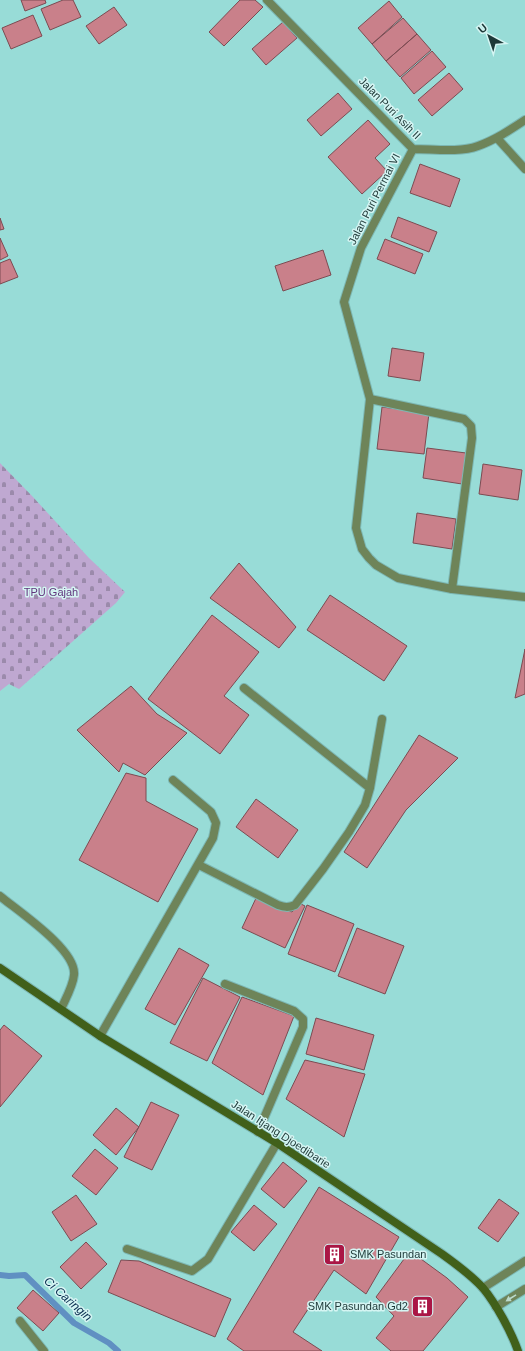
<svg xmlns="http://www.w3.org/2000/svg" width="525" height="1351" font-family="Helvetica,sans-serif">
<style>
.cemetery{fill:url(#cemetery-stones)}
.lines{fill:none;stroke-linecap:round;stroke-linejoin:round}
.stream{stroke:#6090c2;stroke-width:6}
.building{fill:#c9808a;stroke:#7c4b52}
.lane-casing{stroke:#7db8b4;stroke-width:10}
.street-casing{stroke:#7db8b4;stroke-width:10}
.secondary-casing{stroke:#7db8b4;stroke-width:10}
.lane{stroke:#6e8459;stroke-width:8}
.street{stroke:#6e8459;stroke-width:8}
.secondary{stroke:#41601a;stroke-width:8}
.oneway{fill:#bbd9cc}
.labels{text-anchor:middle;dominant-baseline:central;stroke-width:3;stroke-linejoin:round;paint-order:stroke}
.street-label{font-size:11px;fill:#1e3938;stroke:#d5f5f3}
.park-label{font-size:11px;fill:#61357d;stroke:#d5f5f3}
.poi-label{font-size:11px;fill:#1e3938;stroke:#d5f5f3;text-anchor:start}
.water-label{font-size:12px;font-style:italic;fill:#0a2e50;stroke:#d5f5f3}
</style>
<defs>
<pattern id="cemetery-stones" width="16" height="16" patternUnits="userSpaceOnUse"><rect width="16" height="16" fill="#bfa8d1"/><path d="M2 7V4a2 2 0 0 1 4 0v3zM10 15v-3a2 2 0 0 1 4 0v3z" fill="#9b8aab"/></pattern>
</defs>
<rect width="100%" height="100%" fill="#98dcd7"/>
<path class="cemetery" d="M 0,463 L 33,497 L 89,558 L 125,592 L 116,603 L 19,689 L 9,684 L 0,691 Z"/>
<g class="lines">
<path class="stream" d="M 0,1275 L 9,1276 L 25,1275 L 74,1323 L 109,1343 L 118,1351"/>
</g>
<path class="building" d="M 21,0 L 45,0 L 46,3 L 25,11 Z
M 63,0 L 73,0 L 81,17 L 50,30 L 41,9 Z
M 240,0 L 255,0 L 263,7 L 224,46 L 209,32 Z
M 389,1 L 402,17 L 372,44 L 358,28 Z
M 114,7 L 127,25 L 99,44 L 86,26 Z
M 33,15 L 42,36 L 11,49 L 2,28 Z
M 403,18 L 417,34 L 386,61 L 372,44 Z
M 283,22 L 297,38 L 266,65 L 252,49 Z
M 417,34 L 431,50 L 400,77 L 386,61 Z
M 432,51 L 446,67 L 414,94 L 401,78 Z
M 449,73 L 463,89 L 432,116 L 418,100 Z
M 338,93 L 352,109 L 321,136 L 307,120 Z
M 368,120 L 390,144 L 375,158 L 387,171 L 362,194 L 328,157 Z
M 420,164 L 460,179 L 450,207 L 410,193 Z
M 398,217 L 437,232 L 429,252 L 391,237 Z
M 0,218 L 4,229 L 0,230 Z
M 0,238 L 8,256 L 0,260 Z
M 385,239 L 423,254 L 415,274 L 377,259 Z
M 323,250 L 331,275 L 283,291 L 275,266 Z
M 10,259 L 18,277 L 0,284 L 0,263 Z
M 392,348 L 424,353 L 420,381 L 388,376 Z
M 382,407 L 429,413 L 424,454 L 377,449 Z
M 427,448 L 466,453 L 462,484 L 423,478 Z
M 483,464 L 522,470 L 518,500 L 479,494 Z
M 417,513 L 456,519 L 452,549 L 413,543 Z
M 239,563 L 296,627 L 279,648 L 210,598 Z
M 330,595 L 407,646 L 384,681 L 307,630 Z
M 212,615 L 259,652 L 224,696 L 249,715 L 220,754 L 148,699 Z
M 525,649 L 525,694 L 515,698 Z
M 131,686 L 157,714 L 187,733 L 145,775 L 123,763 L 119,772 L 77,730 Z
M 419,735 L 458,758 L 406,810 L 367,868 L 344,852 Z
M 126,773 L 146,778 L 146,801 L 198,829 L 158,902 L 79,860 Z
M 256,799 L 298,830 L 278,858 L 236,827 Z
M 257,896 L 292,912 L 299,903 L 305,906 L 285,948 L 242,928 Z
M 307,905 L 354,924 L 335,972 L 288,954 Z
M 357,928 L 404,946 L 385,994 L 338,976 Z
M 179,948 L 209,965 L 175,1025 L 145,1009 Z
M 203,978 L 240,997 L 207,1061 L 170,1043 Z
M 242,997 L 294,1016 L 263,1095 L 212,1063 Z
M 316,1018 L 374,1035 L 364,1070 L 306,1054 Z
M 4,1025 L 42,1056 L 0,1107 L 0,1030 Z
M 305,1060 L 365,1074 L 344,1137 L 286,1099 Z
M 151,1102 L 179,1115 L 152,1170 L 124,1157 Z
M 116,1108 L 139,1127 L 116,1155 L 93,1135 Z
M 95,1149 L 118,1168 L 96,1195 L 72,1176 Z
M 283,1162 L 307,1181 L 284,1208 L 261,1189 Z
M 319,1187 L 399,1237 L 366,1294 L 334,1270 L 293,1332 L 322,1351 L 244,1351 L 227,1339 Z
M 76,1195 L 97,1224 L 71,1241 L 52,1212 Z
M 499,1199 L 519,1213 L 498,1242 L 478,1228 Z
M 254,1205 L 277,1224 L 254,1251 L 231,1232 Z
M 86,1242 L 107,1264 L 81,1289 L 60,1267 Z
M 410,1251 L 447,1278 L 468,1297 L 423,1351 L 391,1351 L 376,1338 L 394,1316 L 376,1297 Z
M 121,1260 L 139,1261 L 231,1299 L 215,1337 L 108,1292 Z
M 33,1290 L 59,1313 L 43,1331 L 17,1308 Z"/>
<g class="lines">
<defs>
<path id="lane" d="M 370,399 L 464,419 L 471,426 L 472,438 L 452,589
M 244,688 L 370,788
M 199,865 L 278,905 C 284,907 288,908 295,905 L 323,869 L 349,832 L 365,805 L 370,788 L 382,719
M 0,896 C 18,911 77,950 74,975 C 73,986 66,998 61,1009
M 225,984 L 294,1011 L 303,1019 L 303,1027 L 258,1132
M 100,1036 L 213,838 L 216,823 L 211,812 L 173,780
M 127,1249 L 192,1271 L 208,1259 L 277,1143"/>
<path id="street" d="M 267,0 L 413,149 C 433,149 459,153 478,146 C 495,140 510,130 525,120
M 497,138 L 525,169
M 413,149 L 361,248 L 344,302 L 370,399 L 356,528 L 362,549 L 369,558 L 376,565 L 398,578 L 452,589 L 525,597
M 483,1288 L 525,1261
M 496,1307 L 525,1289
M 20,1321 L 44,1351"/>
<path id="secondary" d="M 0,968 L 100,1036 L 277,1143 L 442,1254 C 456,1264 471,1275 483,1288 C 496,1304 511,1331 518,1351"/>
</defs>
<use href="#lane" class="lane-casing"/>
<use href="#street" class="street-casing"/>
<use href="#secondary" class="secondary-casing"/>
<use href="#lane" class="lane"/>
<use href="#street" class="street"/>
<use href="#secondary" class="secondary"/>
</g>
<defs><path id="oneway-solid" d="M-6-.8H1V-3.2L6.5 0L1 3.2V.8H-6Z"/></defs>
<use class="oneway" href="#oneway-solid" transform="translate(511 1298) rotate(148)"/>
<defs>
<symbol id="building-square" viewBox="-11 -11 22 22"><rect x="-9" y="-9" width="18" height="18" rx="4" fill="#aa1645" stroke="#d5f5f3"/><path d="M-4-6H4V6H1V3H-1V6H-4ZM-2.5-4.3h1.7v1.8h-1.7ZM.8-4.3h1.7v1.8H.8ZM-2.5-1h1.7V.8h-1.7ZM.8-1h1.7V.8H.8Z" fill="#fff"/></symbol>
</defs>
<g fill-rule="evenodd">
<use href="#building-square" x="322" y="1242" width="25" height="25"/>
<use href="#building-square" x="410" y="1294" width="25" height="25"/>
</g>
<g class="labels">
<g class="street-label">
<text transform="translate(390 108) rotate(45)">Jalan Puri Asih II</text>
<text transform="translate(374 199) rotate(-63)">Jalan Puri Permai VI</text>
<text transform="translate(281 1134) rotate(33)">Jalan Itjang Djoedibarie</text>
</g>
<g class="park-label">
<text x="51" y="592">TPU Gajah</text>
</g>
<g class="poi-label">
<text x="350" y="1254">SMK Pasundan</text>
<text x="408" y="1306" text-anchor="end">SMK Pasundan Gd2</text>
</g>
<g class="water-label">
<text transform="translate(68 1299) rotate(42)">Ci Caringin</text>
</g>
</g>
<g transform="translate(489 36) rotate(320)" stroke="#d5f5f3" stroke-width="3" paint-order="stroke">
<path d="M0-3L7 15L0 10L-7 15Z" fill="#1e3938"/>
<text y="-6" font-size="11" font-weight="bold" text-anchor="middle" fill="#1e3938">U</text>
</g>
</svg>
